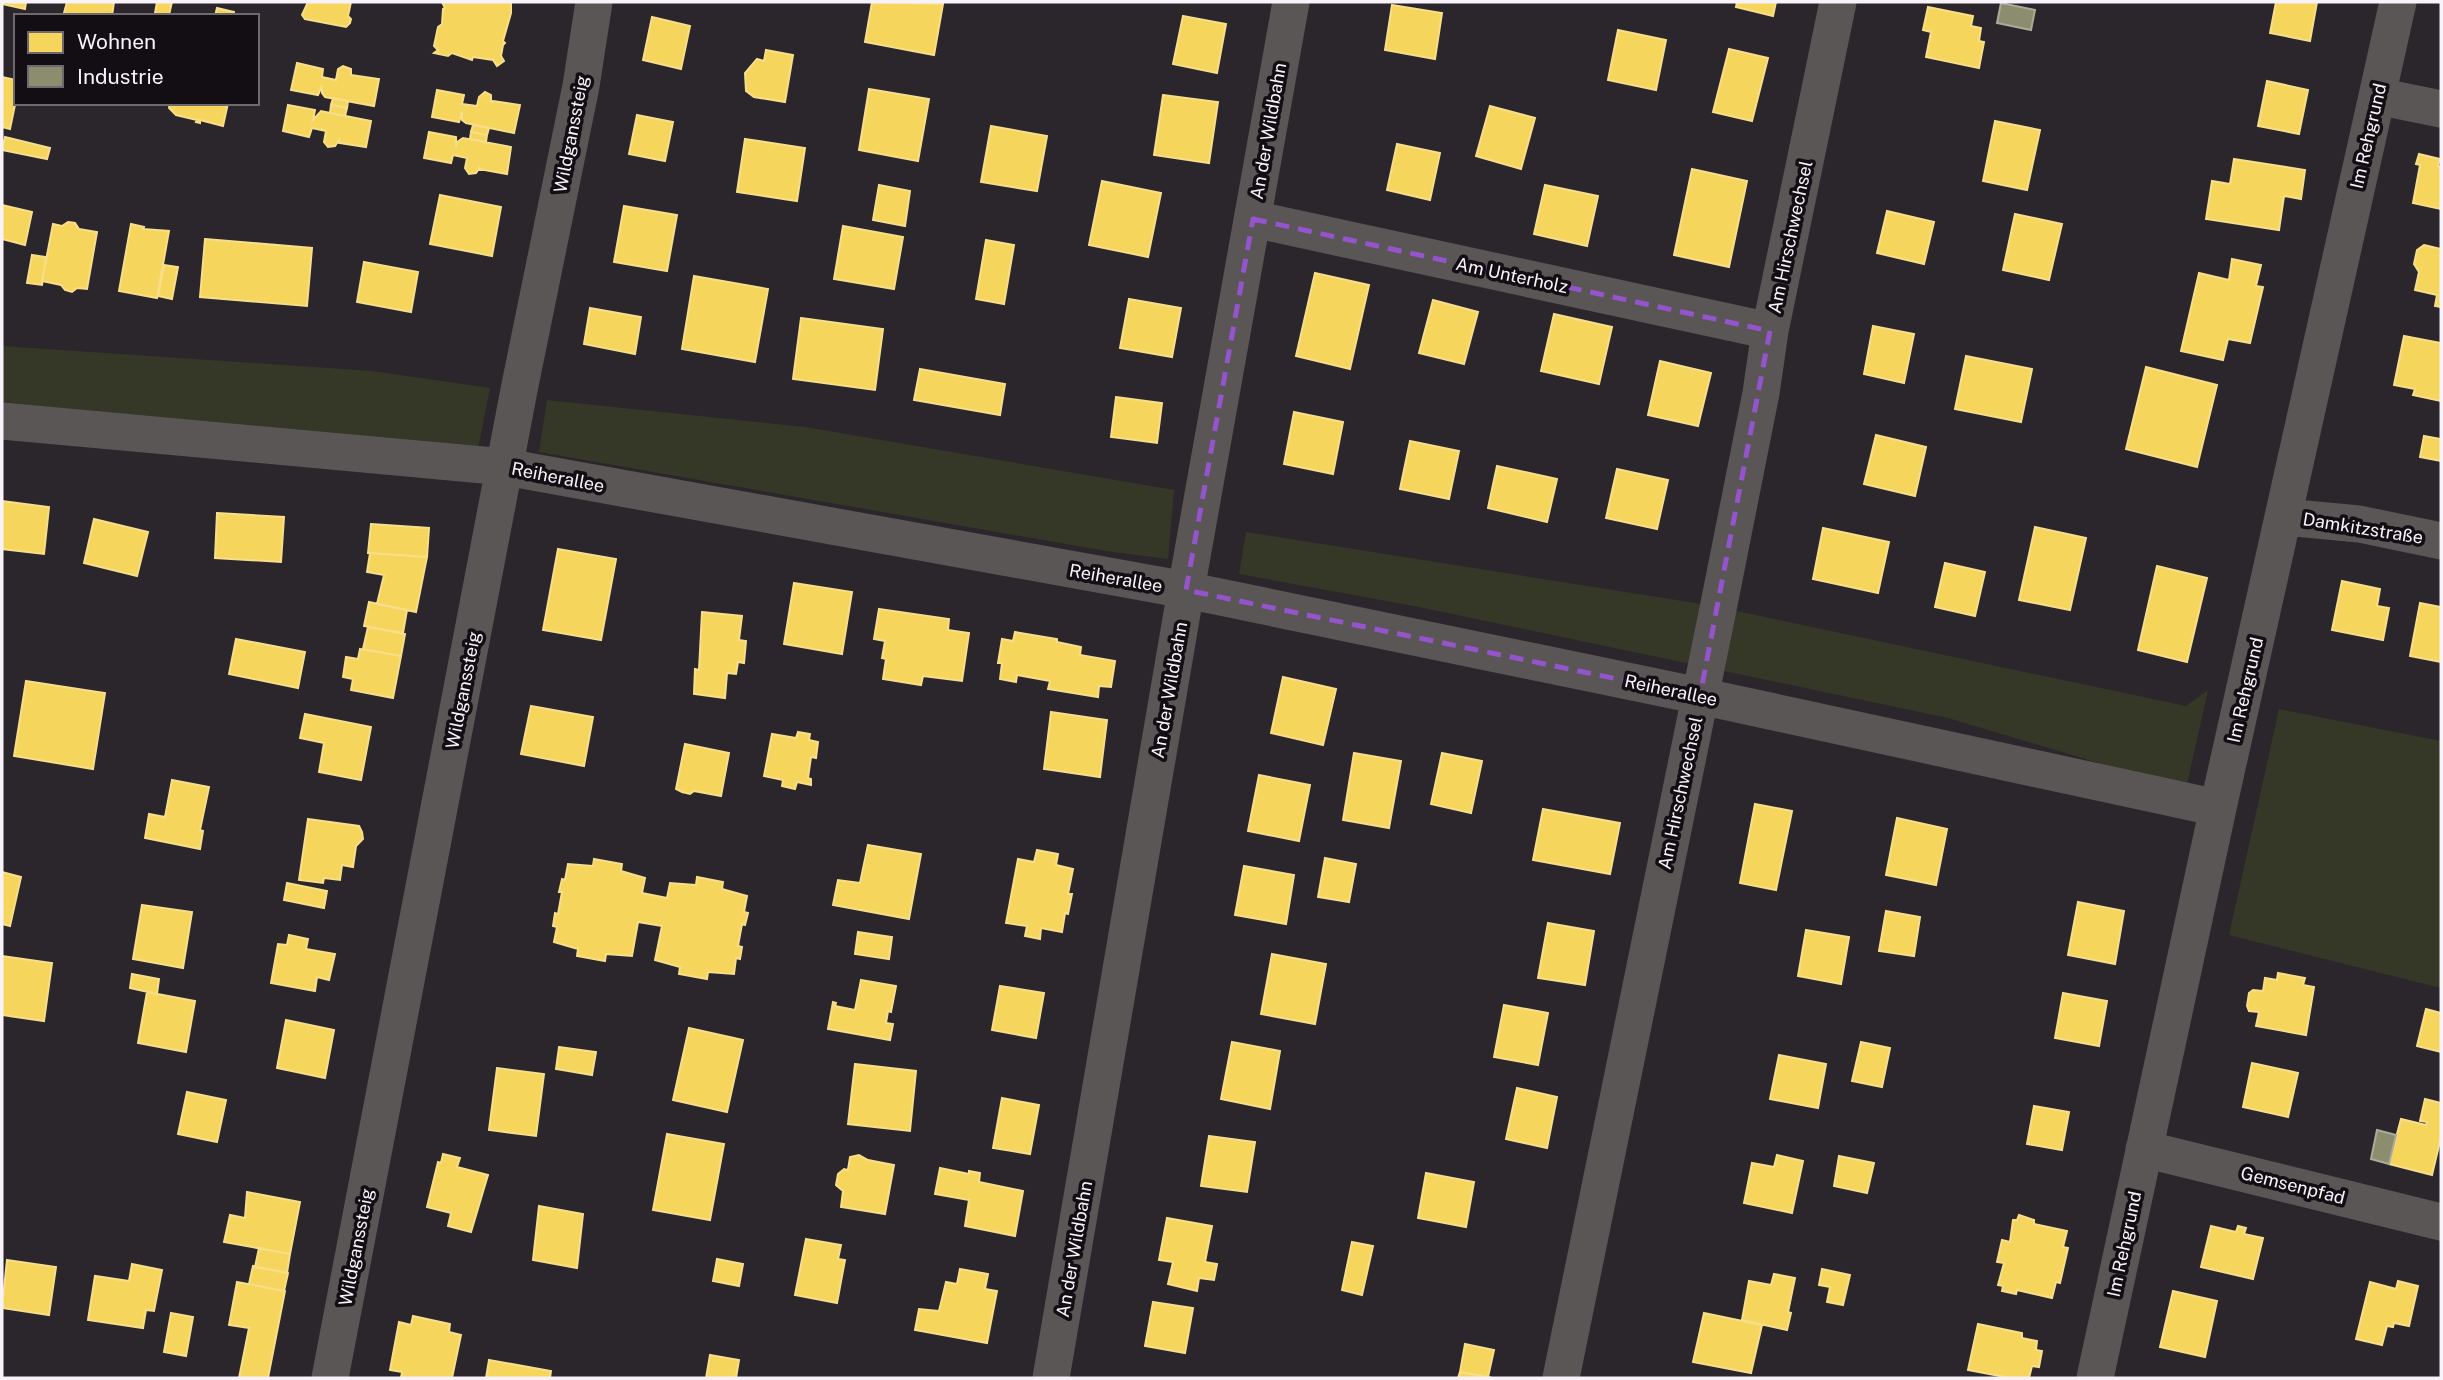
<svg xmlns="http://www.w3.org/2000/svg" width="2443" height="1380" font-family="'Public Sans',sans-serif">
<style>
.green{fill:#353827}
.homes{fill:#f6d55c;stroke:#f7de8b;stroke-width:2}
.industry{fill:#8c8c6e;stroke:#acab98;stroke-width:2}
.lines{fill:none;stroke-linecap:round;stroke-linejoin:round}
.minor{stroke:#5a5656;stroke-width:37}
.marked{fill:none;stroke:#9454cb;stroke-width:5;stroke-dasharray:14 9;stroke-linejoin:round}
.labels{text-anchor:middle;dominant-baseline:central;stroke-width:7;stroke-linejoin:round;paint-order:stroke}
.street-label{font-size:18px;fill:#f8f2fa;stroke:#120e13}
</style>
<rect width="100%" height="100%" fill="#2b262b"/>
<path class="green" d="M 2,346 L 372,371 L 490,388 L 477,454 L 2,402 Z
M 547,400 L 805,427 L 1174,490 L 1168,559 L 1106,551 L 539,452 Z
M 1246,532 L 1708,605 L 2186,706 L 2208,690 L 2186,789 L 1948,718 L 1419,607 L 1239,574 Z
M 2279,709 L 2441,741 L 2441,988 L 2229,935 Z"/>
<path class="homes" d="M 2,2 L 26,2 L 25,9 L 2,4 Z
M 67,2 L 114,2 L 112,16 L 78,16 L 64,13 Z
M 157,2 L 172,2 L 169,15 L 155,13 Z
M 308,2 L 351,2 L 348,16 L 351,19 L 350,23 L 346,27 L 305,19 L 302,15 Z
M 442,2 L 511,2 L 511,13 L 503,41 L 505,43 L 503,45 L 501,56 L 504,61 L 497,66 L 493,60 L 473,57 L 472,60 L 452,53 L 448,56 L 434,53 L 438,50 L 434,46 L 438,27 L 442,24 L 443,9 L 445,8 Z
M 872,2 L 943,4 L 934,55 L 865,42 Z
M 1737,2 L 1776,2 L 1773,16 L 1736,7 Z
M 2276,2 L 2317,2 L 2310,41 L 2270,33 Z
M 1392,5 L 1442,13 L 1435,59 L 1385,50 Z
M 1928,7 L 1973,16 L 1971,26 L 1981,28 L 1979,41 L 1984,42 L 1979,68 L 1926,57 L 1931,32 L 1923,30 Z
M 217,8 L 234,12 L 233,16 L 215,16 Z
M 1183,16 L 1226,24 L 1217,73 L 1173,64 Z
M 652,17 L 690,26 L 681,69 L 643,60 Z
M 1618,30 L 1666,40 L 1656,90 L 1608,80 Z
M 1729,49 L 1768,58 L 1752,121 L 1713,112 Z
M 766,50 L 793,55 L 785,102 L 754,97 L 746,91 L 745,73 L 757,59 L 764,61 Z
M 297,63 L 323,69 L 322,77 L 336,80 L 338,69 L 343,66 L 351,69 L 351,75 L 379,79 L 374,106 L 325,97 L 322,93 L 322,86 L 318,95 L 291,90 Z
M 2,77 L 16,80 L 16,100 L 10,129 L 2,127 Z
M 2267,81 L 2308,90 L 2299,134 L 2258,126 Z
M 869,89 L 929,99 L 918,161 L 859,150 Z
M 437,90 L 464,95 L 462,104 L 477,106 L 479,97 L 485,92 L 491,95 L 491,102 L 493,101 L 520,105 L 514,133 L 466,123 L 462,120 L 462,112 L 459,122 L 432,117 Z
M 1163,95 L 1218,102 L 1209,163 L 1154,155 Z
M 333,98 L 348,101 L 347,108 L 331,105 Z
M 170,103 L 228,103 L 223,126 L 200,120 L 200,123 L 196,122 L 197,120 L 176,115 L 169,108 Z
M 288,105 L 315,110 L 313,120 L 321,111 L 371,121 L 366,147 L 339,143 L 339,140 L 335,146 L 328,147 L 324,142 L 326,131 L 312,128 L 309,137 L 283,131 Z
M 331,105 L 347,108 L 345,116 L 330,113 Z
M 1490,106 L 1535,118 L 1521,169 L 1476,156 Z
M 637,115 L 673,122 L 665,161 L 629,154 Z
M 1995,121 L 2040,130 L 2027,190 L 1983,181 Z
M 473,125 L 489,128 L 487,135 L 471,132 Z
M 991,126 L 1047,136 L 1037,191 L 981,182 Z
M 429,132 L 456,137 L 456,147 L 457,142 L 463,138 L 511,147 L 507,174 L 479,169 L 480,167 L 476,173 L 469,174 L 465,168 L 467,158 L 453,155 L 451,163 L 424,158 Z
M 471,132 L 487,135 L 486,142 L 470,139 Z
M 5,137 L 50,148 L 47,159 L 2,150 Z
M 745,139 L 805,148 L 797,201 L 737,192 Z
M 1397,144 L 1440,153 L 1430,200 L 1387,190 Z
M 2419,154 L 2440,159 L 2438,166 L 2441,167 L 2441,209 L 2413,203 L 2420,165 L 2416,164 Z
M 2234,159 L 2305,170 L 2301,199 L 2284,196 L 2279,230 L 2206,219 L 2212,181 L 2230,184 Z
M 1692,169 L 1747,181 L 1729,267 L 1674,255 Z
M 1102,181 L 1161,193 L 1148,257 L 1089,245 Z
M 879,185 L 910,191 L 905,226 L 873,220 Z
M 1545,185 L 1598,196 L 1587,246 L 1534,234 Z
M 440,195 L 501,207 L 492,256 L 430,244 Z
M 2,205 L 32,212 L 25,245 L 2,239 Z
M 624,206 L 677,215 L 667,271 L 614,262 Z
M 1887,211 L 1934,222 L 1924,264 L 1877,253 Z
M 2015,214 L 2062,224 L 2049,280 L 2003,270 Z
M 68,222 L 75,223 L 79,229 L 97,232 L 87,289 L 77,288 L 72,292 L 65,290 L 61,285 L 42,281 L 53,224 L 62,226 Z
M 131,224 L 144,227 L 143,229 L 169,231 L 157,298 L 119,291 Z
M 843,226 L 903,237 L 894,289 L 834,279 Z
M 205,239 L 312,248 L 307,306 L 200,297 Z
M 986,240 L 1014,245 L 1004,304 L 976,299 Z
M 2424,245 L 2441,249 L 2441,307 L 2435,306 L 2437,295 L 2415,290 L 2419,272 L 2414,264 L 2417,250 Z
M 32,255 L 46,257 L 42,285 L 27,283 Z
M 2232,259 L 2261,265 L 2256,286 L 2263,287 L 2250,343 L 2228,339 L 2223,360 L 2181,351 L 2199,273 L 2229,280 Z
M 364,262 L 418,272 L 411,312 L 357,302 Z
M 164,265 L 178,267 L 172,299 L 158,296 Z
M 1315,273 L 1369,285 L 1350,369 L 1296,356 Z
M 694,276 L 768,289 L 755,362 L 682,349 Z
M 1129,299 L 1181,308 L 1172,357 L 1120,348 Z
M 1433,300 L 1478,312 L 1464,364 L 1419,353 Z
M 590,308 L 641,317 L 635,354 L 584,344 Z
M 1554,314 L 1612,327 L 1599,384 L 1541,371 Z
M 801,318 L 883,329 L 875,390 L 793,379 Z
M 1873,326 L 1914,334 L 1904,383 L 1864,374 Z
M 2404,336 L 2441,343 L 2441,401 L 2413,395 L 2415,389 L 2394,385 Z
M 1966,356 L 2032,369 L 2021,422 L 1955,409 Z
M 1660,361 L 1711,373 L 1698,426 L 1648,415 Z
M 2146,367 L 2217,385 L 2197,467 L 2126,449 Z
M 920,369 L 1005,384 L 1000,415 L 914,400 Z
M 1116,397 L 1162,403 L 1157,443 L 1111,437 Z
M 1294,412 L 1343,422 L 1333,474 L 1284,464 Z
M 1876,435 L 1926,447 L 1915,496 L 1864,484 Z
M 2424,436 L 2441,439 L 2441,461 L 2420,457 Z
M 1410,441 L 1459,451 L 1449,499 L 1400,489 Z
M 1497,466 L 1557,479 L 1547,522 L 1488,508 Z
M 1617,469 L 1668,480 L 1657,529 L 1606,518 Z
M 2,501 L 49,507 L 44,554 L 2,549 Z
M 217,513 L 284,517 L 281,562 L 215,558 Z
M 94,519 L 148,532 L 137,576 L 84,563 Z
M 371,524 L 429,528 L 427,557 L 368,553 Z
M 2035,527 L 2086,538 L 2070,610 L 2019,600 Z
M 1823,528 L 1889,542 L 1878,593 L 1813,579 Z
M 558,549 L 616,559 L 601,640 L 543,630 Z
M 370,553 L 427,557 L 416,612 L 377,604 L 384,575 L 367,572 Z
M 1945,563 L 1985,572 L 1975,616 L 1935,607 Z
M 2157,566 L 2207,578 L 2187,662 L 2138,650 Z
M 2342,581 L 2380,589 L 2377,606 L 2389,608 L 2383,640 L 2332,630 Z
M 794,583 L 852,592 L 842,654 L 784,644 Z
M 369,602 L 407,610 L 403,633 L 364,626 Z
M 2420,603 L 2441,607 L 2441,662 L 2410,656 Z
M 879,609 L 949,619 L 948,630 L 969,633 L 962,681 L 923,676 L 921,685 L 883,679 L 886,659 L 882,658 L 885,641 L 874,639 Z
M 702,612 L 742,616 L 739,640 L 746,641 L 744,663 L 738,662 L 736,674 L 727,673 L 725,698 L 694,694 L 695,669 L 699,670 Z
M 368,627 L 405,634 L 401,656 L 363,649 Z
M 1015,632 L 1057,639 L 1057,642 L 1081,647 L 1080,655 L 1115,661 L 1111,687 L 1099,686 L 1098,697 L 1048,689 L 1050,681 L 1017,675 L 1016,682 L 1000,679 L 1002,663 L 998,663 L 1002,639 L 1013,641 Z
M 236,639 L 305,652 L 298,688 L 229,674 Z
M 360,649 L 401,656 L 393,698 L 351,690 L 353,679 L 343,677 L 346,657 L 358,659 Z
M 1283,677 L 1336,689 L 1323,745 L 1271,733 Z
M 26,681 L 105,693 L 93,769 L 14,756 Z
M 531,706 L 593,717 L 584,766 L 521,754 Z
M 1051,712 L 1107,720 L 1100,777 L 1044,769 Z
M 305,714 L 371,727 L 361,780 L 319,772 L 324,743 L 300,738 Z
M 798,732 L 810,734 L 809,740 L 818,742 L 816,758 L 811,757 L 808,778 L 811,779 L 811,785 L 797,782 L 795,789 L 782,786 L 783,780 L 764,776 L 772,734 L 796,738 Z
M 685,744 L 729,753 L 721,796 L 694,791 L 690,794 L 682,792 L 676,789 Z
M 1354,753 L 1401,761 L 1389,828 L 1343,820 Z
M 1442,753 L 1482,761 L 1471,813 L 1431,804 Z
M 1259,775 L 1310,785 L 1299,841 L 1248,831 Z
M 172,780 L 209,787 L 200,830 L 203,831 L 200,849 L 145,838 L 149,814 L 165,817 Z
M 1755,804 L 1792,811 L 1776,890 L 1740,883 Z
M 1543,809 L 1620,823 L 1610,874 L 1533,860 Z
M 1897,818 L 1947,829 L 1936,885 L 1886,875 Z
M 308,819 L 359,826 L 362,832 L 363,839 L 356,846 L 353,867 L 342,865 L 340,880 L 324,878 L 323,883 L 299,880 Z
M 868,845 L 921,854 L 909,919 L 833,905 L 838,880 L 860,883 Z
M 1037,850 L 1058,854 L 1056,865 L 1073,869 L 1068,894 L 1072,894 L 1068,914 L 1065,913 L 1062,932 L 1041,928 L 1040,939 L 1025,936 L 1027,926 L 1006,923 L 1018,859 L 1034,862 Z
M 1325,858 L 1356,864 L 1349,902 L 1318,897 Z
M 594,859 L 622,864 L 621,871 L 645,878 L 642,893 L 667,898 L 670,883 L 696,885 L 697,877 L 723,882 L 722,889 L 747,896 L 744,912 L 748,913 L 745,925 L 742,924 L 738,946 L 742,947 L 740,959 L 736,958 L 734,974 L 708,972 L 707,979 L 679,974 L 680,967 L 655,960 L 662,926 L 638,922 L 632,956 L 606,954 L 605,961 L 577,956 L 578,949 L 554,942 L 557,927 L 553,926 L 555,913 L 558,914 L 562,892 L 559,892 L 562,879 L 565,880 L 568,864 L 593,866 Z
M 1244,866 L 1294,875 L 1286,924 L 1235,915 Z
M 2,872 L 21,877 L 10,926 L 2,924 Z
M 287,883 L 327,891 L 324,908 L 284,900 Z
M 2078,902 L 2124,911 L 2115,964 L 2068,955 Z
M 142,905 L 192,912 L 183,968 L 133,959 Z
M 1886,911 L 1920,917 L 1914,956 L 1879,951 Z
M 1548,923 L 1594,931 L 1585,985 L 1538,978 Z
M 1806,930 L 1849,937 L 1841,984 L 1798,976 Z
M 858,932 L 892,937 L 889,959 L 855,954 Z
M 289,935 L 308,939 L 306,949 L 335,954 L 329,980 L 317,977 L 315,991 L 271,983 L 278,944 L 287,945 Z
M 1272,954 L 1326,964 L 1315,1024 L 1261,1014 Z
M 2,956 L 52,963 L 44,1021 L 2,1015 Z
M 2278,973 L 2305,978 L 2303,985 L 2314,987 L 2306,1035 L 2256,1026 L 2259,1012 L 2249,1011 L 2247,1006 L 2249,993 L 2253,990 L 2263,991 L 2265,978 L 2277,980 Z
M 132,974 L 159,979 L 157,994 L 130,988 Z
M 861,980 L 896,986 L 891,1012 L 888,1011 L 886,1023 L 893,1024 L 890,1040 L 828,1029 L 833,1002 L 836,1003 L 835,1006 L 855,1010 Z
M 1000,986 L 1044,993 L 1036,1038 L 992,1030 Z
M 147,992 L 195,1001 L 186,1052 L 138,1043 Z
M 2063,993 L 2107,1001 L 2099,1046 L 2055,1038 Z
M 1504,1005 L 1548,1013 L 1538,1065 L 1494,1057 Z
M 2426,1009 L 2441,1013 L 2441,1052 L 2417,1046 Z
M 286,1020 L 334,1030 L 325,1078 L 277,1068 Z
M 689,1028 L 743,1040 L 727,1112 L 673,1100 Z
M 1232,1042 L 1280,1051 L 1270,1109 L 1221,1099 Z
M 1861,1042 L 1890,1048 L 1882,1087 L 1852,1081 Z
M 559,1047 L 596,1052 L 592,1075 L 556,1069 Z
M 1779,1055 L 1826,1064 L 1818,1108 L 1770,1099 Z
M 2252,1063 L 2298,1073 L 2288,1117 L 2243,1107 Z
M 855,1064 L 916,1071 L 910,1131 L 848,1124 Z
M 497,1068 L 544,1074 L 536,1136 L 489,1130 Z
M 1517,1088 L 1557,1097 L 1547,1148 L 1506,1139 Z
M 187,1092 L 226,1100 L 217,1142 L 178,1134 Z
M 1002,1098 L 1039,1105 L 1030,1154 L 993,1148 Z
M 2425,1099 L 2441,1103 L 2441,1137 L 2432,1175 L 2389,1164 L 2401,1119 L 2426,1125 L 2427,1122 L 2420,1121 Z
M 2034,1106 L 2069,1112 L 2062,1150 L 2027,1144 Z
M 667,1134 L 724,1144 L 710,1220 L 653,1210 Z
M 1209,1136 L 1255,1142 L 1247,1192 L 1201,1186 Z
M 443,1154 L 460,1158 L 457,1167 L 488,1175 L 471,1232 L 448,1226 L 451,1213 L 427,1207 L 438,1162 L 441,1163 Z
M 859,1155 L 868,1160 L 894,1165 L 885,1214 L 841,1207 L 843,1191 L 836,1185 L 838,1174 L 844,1169 L 848,1170 L 850,1157 Z
M 1777,1155 L 1803,1161 L 1792,1213 L 1744,1203 L 1752,1163 L 1774,1167 Z
M 1839,1156 L 1874,1163 L 1867,1193 L 1834,1186 Z
M 940,1168 L 969,1174 L 969,1171 L 980,1173 L 979,1182 L 1023,1191 L 1015,1236 L 965,1226 L 969,1200 L 935,1194 Z
M 1426,1173 L 1474,1182 L 1466,1227 L 1418,1218 Z
M 247,1192 L 300,1202 L 290,1254 L 224,1242 L 230,1215 L 245,1218 Z
M 539,1206 L 583,1214 L 577,1268 L 533,1260 Z
M 2019,1215 L 2034,1220 L 2034,1224 L 2067,1231 L 2063,1247 L 2068,1248 L 2060,1283 L 2056,1282 L 2052,1298 L 2017,1290 L 2016,1294 L 2002,1291 L 2003,1286 L 1998,1285 L 2004,1263 L 1997,1262 L 2002,1240 L 2010,1242 L 2013,1220 L 2017,1220 Z
M 1167,1218 L 1212,1226 L 1205,1262 L 1217,1264 L 1214,1280 L 1199,1278 L 1197,1291 L 1168,1284 L 1173,1262 L 1159,1260 Z
M 2211,1226 L 2236,1232 L 2238,1226 L 2246,1228 L 2244,1234 L 2263,1238 L 2253,1279 L 2201,1267 Z
M 806,1239 L 841,1245 L 838,1259 L 845,1260 L 837,1303 L 795,1295 Z
M 1352,1242 L 1373,1246 L 1362,1295 L 1342,1290 Z
M 259,1248 L 290,1254 L 287,1273 L 255,1267 Z
M 717,1259 L 743,1264 L 739,1286 L 713,1281 Z
M 7,1260 L 56,1267 L 49,1315 L 2,1308 Z
M 132,1264 L 162,1270 L 154,1311 L 146,1310 L 143,1328 L 88,1320 L 95,1276 L 129,1281 Z
M 253,1266 L 288,1273 L 284,1291 L 249,1284 Z
M 960,1269 L 988,1274 L 985,1289 L 997,1291 L 987,1343 L 915,1330 L 919,1309 L 939,1311 L 946,1282 L 957,1284 Z
M 1822,1269 L 1850,1275 L 1843,1305 L 1827,1302 L 1830,1287 L 1819,1285 Z
M 1774,1274 L 1795,1278 L 1788,1312 L 1791,1313 L 1787,1330 L 1742,1320 L 1749,1281 L 1771,1285 Z
M 2398,1281 L 2418,1286 L 2409,1326 L 2394,1323 L 2393,1327 L 2387,1326 L 2382,1345 L 2356,1339 L 2370,1282 L 2396,1289 Z
M 237,1282 L 285,1291 L 268,1378 L 239,1378 L 249,1328 L 229,1325 Z
M 2173,1291 L 2217,1301 L 2205,1357 L 2160,1347 Z
M 1153,1302 L 1193,1308 L 1185,1353 L 1145,1346 Z
M 171,1313 L 193,1317 L 186,1356 L 164,1352 Z
M 1704,1313 L 1762,1325 L 1751,1373 L 1693,1362 Z
M 413,1316 L 450,1324 L 449,1332 L 461,1335 L 452,1378 L 401,1378 L 402,1372 L 390,1370 L 399,1322 L 411,1325 Z
M 1978,1324 L 2022,1333 L 2022,1338 L 2037,1341 L 2036,1350 L 2042,1351 L 2039,1367 L 2032,1366 L 2029,1378 L 2010,1378 L 1968,1370 Z
M 1465,1344 L 1494,1350 L 1488,1377 L 1460,1372 Z
M 710,1355 L 739,1360 L 736,1378 L 706,1378 Z
M 489,1360 L 551,1371 L 550,1378 L 486,1378 Z
M 1460,1372 L 1488,1377 L 1492,1378 L 1458,1378 Z"/>
<path class="industry" d="M 2001,3 L 2035,10 L 2031,30 L 1997,23 Z
M 2377,1130 L 2396,1135 L 2389,1164 L 2371,1159 Z"/>
<g class="lines">
<path class="minor" d="M 2377,96 L 2441,109
M 1253,219 L 1770,331
M 2,421 L 505,467 L 1186,590 L 1700,696 L 2218,808
M 2284,517 L 2359,524 L 2441,541
M 2144,1149 L 2441,1222
M 330,1378 L 520,385 L 581,86 L 594,2
M 1051,1378 L 1186,590 L 1291,2
M 1561,1378 L 1717,614 L 1761,393 L 1770,331 L 1838,2
M 2095,1378 L 2218,808 L 2398,2"/>
</g>
<path class="marked" d="M 1253,219 L 1770,331 L 1700,696 L 1186,590 Z"/>
<g class="labels">
<g class="street-label">
<text transform="translate(1268 131) rotate(-80)">An der Wildbahn</text>
<text transform="translate(571 134) rotate(-79)">Wildganssteig</text>
<text transform="translate(2368 136) rotate(-77)">Im Rehgrund</text>
<text transform="translate(1790 237) rotate(-78)">Am Hirschwechsel</text>
<text transform="translate(1512 275) rotate(12)">Am Unterholz</text>
<text transform="translate(558 477) rotate(11)">Reiherallee</text>
<text transform="translate(2363 528) rotate(9)">Damkitzstraße</text>
<text transform="translate(1116 578) rotate(10)">Reiherallee</text>
<text transform="translate(463 690) rotate(-79)">Wildganssteig</text>
<text transform="translate(1169 690) rotate(-80)">An der Wildbahn</text>
<text transform="translate(1671 690) rotate(12)">Reiherallee</text>
<text transform="translate(2245 690) rotate(-77)">Im Rehgrund</text>
<text transform="translate(1680 793) rotate(-78)">Am Hirschwechsel</text>
<text transform="translate(2293 1185) rotate(14)">Gemsenpfad</text>
<text transform="translate(2124 1244) rotate(-78)">Im Rehgrund</text>
<text transform="translate(356 1247) rotate(-79)">Wildganssteig</text>
<text transform="translate(1074 1249) rotate(-80)">An der Wildbahn</text>
</g>
</g>
<rect width="2443" height="1380" fill="none" stroke="#f8f2fa" stroke-width="7"/>
<rect x="14" y="14" width="245" height="91" fill="#120e13" stroke="#6e696f" stroke-width="2"/>
<rect x="28" y="32" width="35" height="21" fill="#f6d55c" stroke="#6e696f" stroke-width="2"/>
<text x="77" y="49" font-size="21" fill="#f8f2fa">Wohnen</text>
<rect x="28" y="66" width="35" height="21" fill="#8c8c6e" stroke="#6e696f" stroke-width="2"/>
<text x="77" y="84" font-size="21" fill="#f8f2fa">Industrie</text>
</svg>
